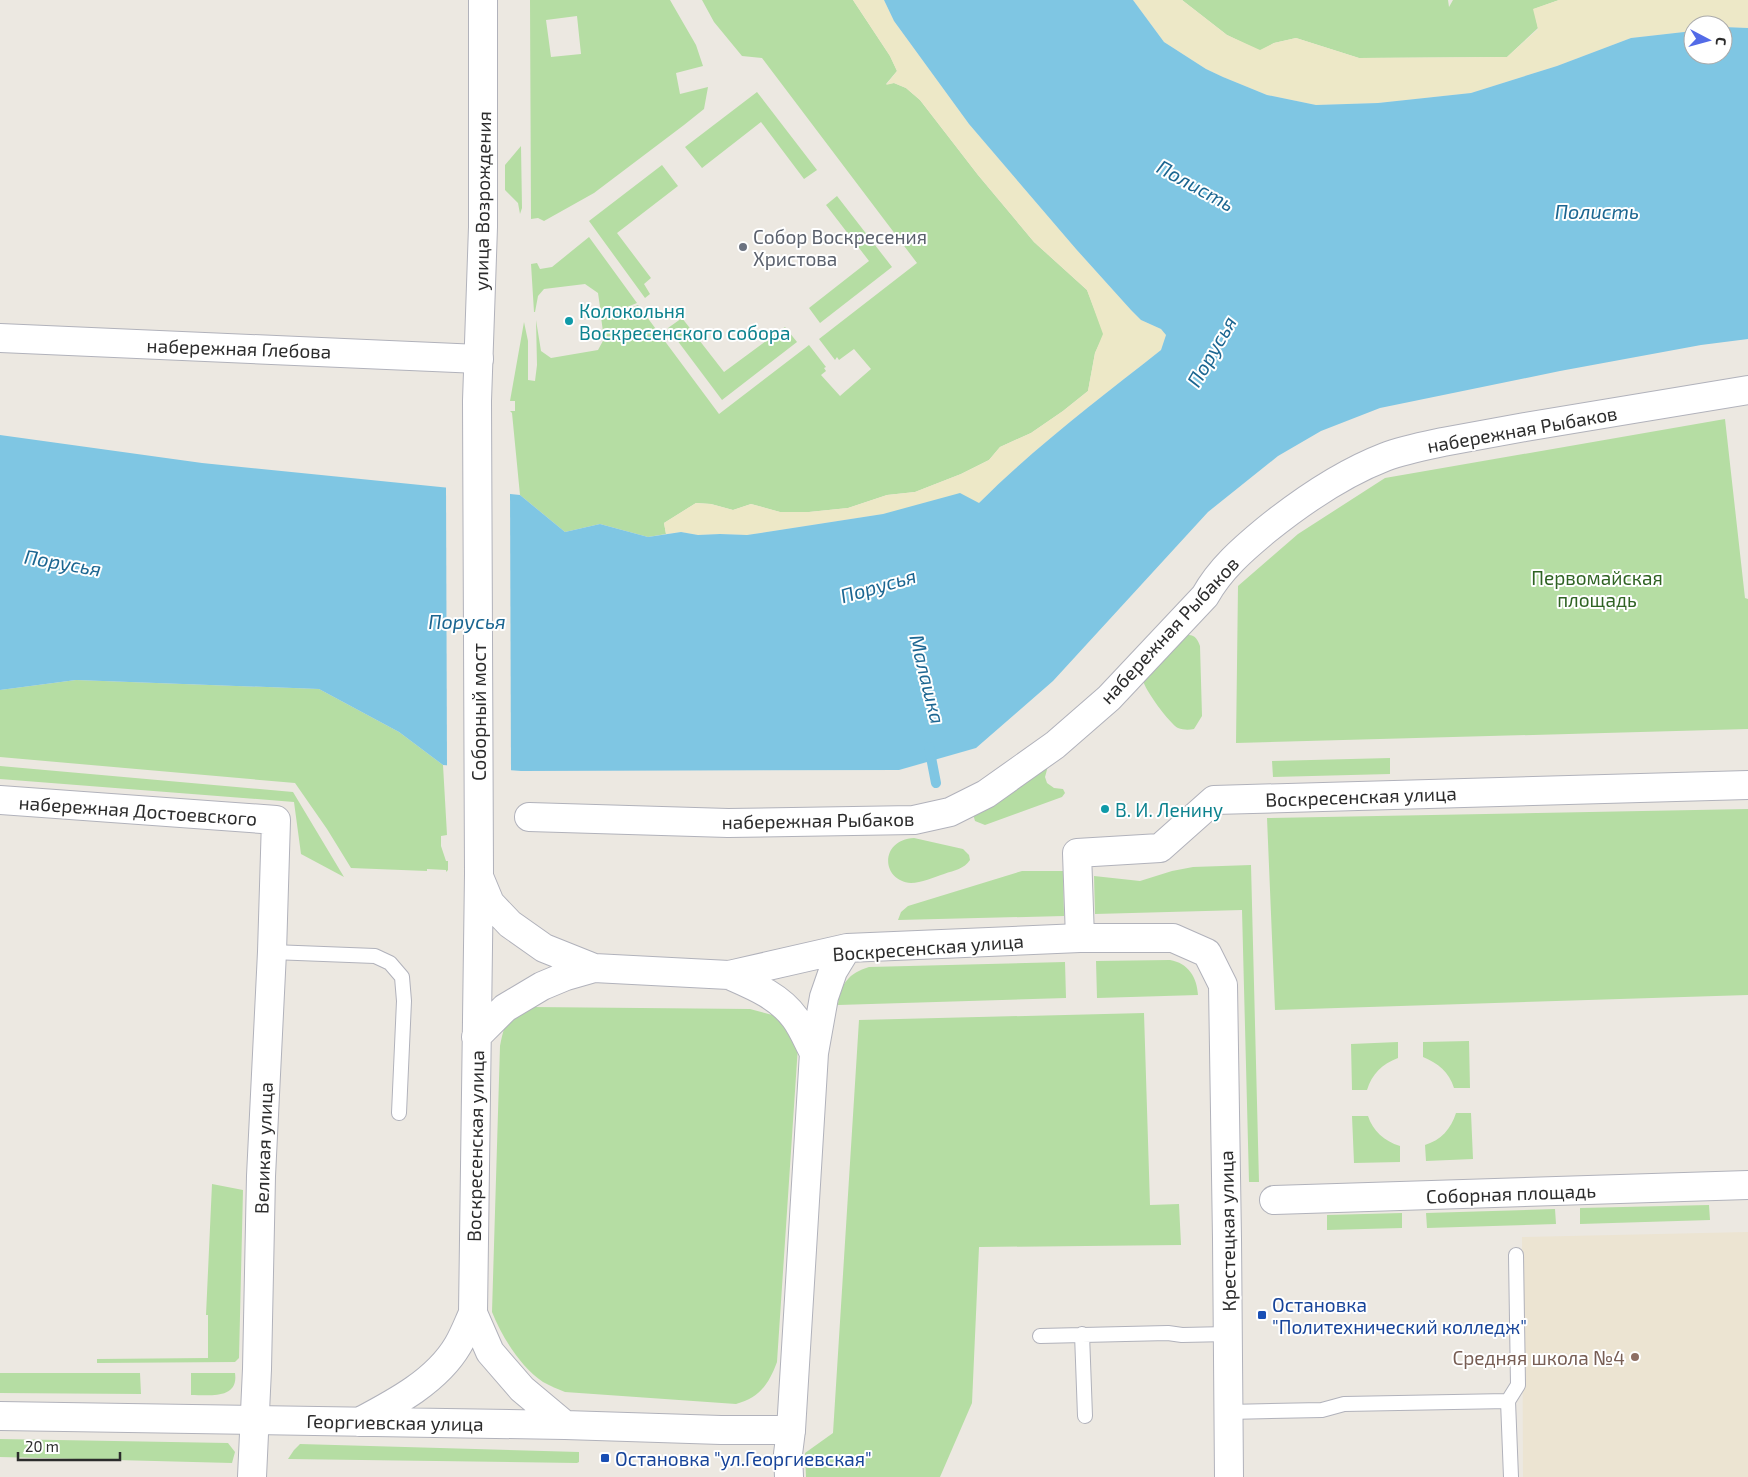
<svg xmlns="http://www.w3.org/2000/svg" width="1748" height="1477" font-family="'Exo 2',sans-serif">
<style>
.education{fill:#ece4d2}
.green{fill:#b5dda3;fill-rule:evenodd}
.sand{fill:#ede8c7}
.water{fill:#7fc6e3}
.pier{fill:#ece8e1}
.lines{fill:none;stroke-linecap:round;stroke-linejoin:round}
.stream{stroke:#7fc6e3;stroke-width:10}
.lane-casing{stroke:#b1b2bb;stroke-width:16}
.street-casing{stroke:#b1b2bb;stroke-width:30}
.secondary-casing{stroke:#b1b2bb;stroke-width:30}
.lane{stroke:#fff;stroke-width:14}
.street{stroke:#fff;stroke-width:28}
.secondary{stroke:#fff;stroke-width:28}
.worship-dot{fill:#6b7280;stroke:#fff;stroke-width:2}
.culture-dot{fill:#0f9aa8;stroke:#fff;stroke-width:2}
.transit-dot{fill:#1a4fb4;stroke:#fff;stroke-width:2}
.education-dot{fill:#8d6e63;stroke:#fff;stroke-width:2}
.labels{text-anchor:middle;dominant-baseline:central;stroke-width:4;stroke-linejoin:round;paint-order:stroke}
.street-label{font-size:19px;fill:#2c2c2c;stroke:#fff}
.worship-label{font-size:19px;fill:#5b616d;stroke:#fff;text-anchor:start}
.culture-label{font-size:19px;fill:#0d838f;stroke:#fff;text-anchor:start}
.park-label{font-size:19px;fill:#2f6323;stroke:#fff}
.transit-label{font-size:19px;fill:#164399;stroke:#fff;text-anchor:start}
.education-label{font-size:19px;fill:#785e54;stroke:#fff;text-anchor:end}
.water-label{font-size:20px;font-style:italic;fill:#1c6691;stroke:#fff}
</style>
<rect width="100%" height="100%" fill="#ece8e1"/>
<path class="education" d="M 1748,1232 L 1748,1477 L 1523,1477 L 1522,1237 Z"/>
<path class="green" d="M 530,0 L 670,0 L 696,45 L 703,66 L 676,73 L 680,94 L 708,87 L 704,109 L 684,125 L 594,193 L 544,221 L 538,218 L 531,219 ZM 577,16 L 581,54 L 551,57 L 546,20 Z
M 702,0 L 853,0 L 890,56 L 897,71 L 886,84 L 894,83 L 906,88 L 920,100 L 978,175 L 1034,242 L 1087,290 L 1104,334 L 1095,353 L 1088,391 L 1063,411 L 1031,433 L 1000,447 L 989,460 L 961,474 L 915,492 L 887,495 L 848,508 L 809,512 L 780,512 L 751,504 L 733,510 L 711,504 L 696,503 L 664,523 L 666,534 L 648,537 L 600,524 L 565,532 L 520,495 L 512,413 L 510,411 L 515,411 L 515,401 L 510,401 L 524,322 L 528,341 L 528,380 L 535,381 L 537,365 L 536,320 L 541,351 L 551,358 L 598,350 L 604,339 L 601,317 L 617,313 L 638,305 L 719,414 L 809,345 L 826,367 L 824,368 L 826,371 L 821,375 L 840,396 L 871,369 L 854,349 L 839,360 L 837,357 L 835,360 L 819,339 L 917,263 L 762,58 L 742,56 L 714,22 Z
M 1182,0 L 1448,0 L 1449,7 L 1453,0 L 1559,0 L 1534,9 L 1538,28 L 1507,57 L 1359,58 L 1296,38 L 1274,43 L 1260,51 L 1227,35 Z
M 757,92 L 817,170 L 804,179 L 761,122 L 702,168 L 685,147 Z
M 521,146 L 522,208 L 520,214 L 518,203 L 505,190 L 505,165 Z
M 662,165 L 678,186 L 617,233 L 651,278 L 644,284 L 650,294 L 645,298 L 589,221 Z
M 837,196 L 892,267 L 820,323 L 809,308 L 869,261 L 826,205 Z
M 589,237 L 637,303 L 617,311 L 601,314 L 598,293 L 585,284 L 544,289 L 538,296 L 535,312 L 534,312 L 531,264 L 537,263 L 540,269 L 552,267 Z
M 682,318 L 724,372 L 785,327 L 797,342 L 722,400 L 668,328 Z
M 1725,419 L 1745,598 L 1748,599 L 1748,729 L 1236,743 L 1238,586 L 1298,534 L 1385,478 Z
M 1187,635 C 1195,634 1198,640 1200,646 L 1202,716 L 1194,729 C 1189,730 1183,730 1178,728 C 1170,724 1144,689 1143,680 Z
M 76,680 L 319,689 L 399,732 L 443,765 L 447,835 L 441,836 L 441,846 L 446,861 L 448,861 L 448,870 L 446,872 L 446,870 L 427,869 L 427,871 L 351,868 L 327,829 L 295,783 L 0,757 L 0,690 Z
M 1390,758 L 1390,774 L 1273,777 L 1272,761 Z
M 0,766 L 293,792 L 344,877 L 301,854 L 294,802 L 0,779 Z
M 1048,766 L 1045,777 L 1047,783 L 1054,788 L 1063,789 L 1065,793 L 1062,797 L 985,825 L 975,821 L 973,814 Z
M 1748,809 L 1748,995 L 1275,1010 L 1267,818 Z
M 914,838 L 963,849 L 969,855 L 970,860 C 964,869 955,870 944,874 C 934,877 921,883 911,883 C 881,881 879,840 914,838 Z
M 1251,865 L 1259,1182 L 1249,1182 L 1242,910 L 1095,914 L 1094,876 L 1140,881 L 1172,871 L 1193,867 Z
M 1022,871 L 1063,871 L 1064,916 L 898,920 L 901,912 L 908,906 Z
M 1170,960 C 1188,963 1197,977 1198,995 L 1097,998 L 1096,961 Z
M 1065,962 L 1066,998 L 838,1005 C 840,984 849,973 869,967 Z
M 531,1007 L 750,1009 L 780,1017 L 798,1046 L 777,1362 C 769,1384 759,1398 736,1404 L 565,1392 C 558,1389 550,1386 543,1382 C 520,1366 502,1337 492,1312 L 500,1046 C 505,1019 508,1018 531,1007 Z
M 1144,1013 L 1150,1205 L 1179,1204 L 1181,1245 L 979,1247 L 972,1403 L 940,1477 L 806,1477 L 805,1453 L 833,1433 L 859,1020 Z
M 1469,1041 L 1470,1088 L 1454,1088 C 1449,1072 1438,1063 1423,1057 L 1423,1042 Z
M 1398,1042 L 1398,1058 C 1382,1064 1372,1074 1367,1090 L 1352,1090 L 1351,1044 Z
M 1456,1113 L 1471,1113 L 1473,1159 L 1426,1161 L 1425,1145 C 1441,1140 1451,1129 1456,1113 Z
M 1352,1116 L 1368,1116 C 1373,1131 1384,1141 1400,1146 L 1400,1162 L 1354,1163 Z
M 212,1184 L 243,1190 L 239,1358 L 235,1362 L 97,1363 L 97,1359 L 208,1358 L 208,1315 L 206,1315 Z
M 1709,1205 L 1710,1220 L 1580,1224 L 1580,1208 Z
M 1555,1209 L 1556,1224 L 1427,1228 L 1426,1213 Z
M 1402,1213 L 1402,1228 L 1327,1230 L 1327,1215 Z
M 0,1373 L 140,1373 L 141,1394 L 0,1393 Z
M 191,1373 L 235,1373 C 239,1400 208,1395 191,1395 Z
M 0,1439 L 228,1443 L 235,1452 L 232,1463 L 0,1457 Z
M 300,1444 L 579,1452 L 579,1462 L 577,1463 L 288,1459 L 294,1450 Z"/>
<path class="sand" d="M 853,0 L 884,0 L 894,21 L 969,124 L 1076,249 L 1131,310 L 1141,320 L 1161,329 L 1166,335 L 1161,350 C 1099,399 1035,447 979,503 L 914,507 L 883,514 L 747,535 L 720,534 L 698,535 L 681,532 L 666,534 L 664,523 L 696,503 L 711,504 L 733,510 L 751,504 L 780,512 L 809,512 L 848,508 L 887,495 L 915,492 L 961,474 L 989,460 L 1000,447 L 1031,433 L 1063,411 L 1088,391 L 1095,353 L 1103,334 L 1087,290 L 1034,242 L 978,175 L 920,100 L 906,88 L 894,83 L 886,85 L 897,71 L 890,56 Z
M 1133,0 L 1182,0 L 1227,35 L 1260,50 L 1274,43 L 1296,38 L 1359,58 L 1507,57 L 1538,29 L 1533,9 L 1559,0 L 1748,0 L 1748,28 L 1723,27 L 1723,25 L 1693,25 L 1693,31 L 1631,38 L 1557,66 L 1471,93 L 1378,103 L 1316,105 L 1267,95 L 1223,77 L 1206,69 L 1164,42 Z"/>
<path class="water" d="M 884,0 L 1133,0 L 1164,42 L 1206,69 L 1223,77 L 1267,95 L 1316,105 L 1378,103 L 1471,93 L 1557,66 L 1631,38 L 1693,31 L 1693,55 L 1723,55 L 1723,27 L 1748,28 L 1748,339 L 1701,345 L 1560,371 L 1380,408 L 1321,431 L 1278,456 L 1208,512 L 1053,681 L 976,748 L 899,770 L 521,771 L 443,765 L 399,732 L 319,689 L 76,680 L 0,690 L 0,435 L 202,463 L 520,495 L 565,532 L 600,524 L 648,537 L 681,532 L 698,535 L 720,534 L 747,535 L 883,514 L 960,493 L 979,503 C 1035,447 1099,399 1161,350 L 1166,335 L 1161,329 L 1141,320 L 1131,310 L 1076,249 L 969,124 L 894,21 Z"/>
<path class="pier" d="M 446,485 L 510,491 L 511,773 L 447,768 Z"/>
<g class="lines">
<path class="stream" d="M 929,747 L 936,783"/>
<defs>
<path id="lane" d="M 272,952 L 375,956 L 390,963 L 402,977 L 404,1001 L 399,1113
M 1082,1334 L 1085,1416
M 1040,1336 L 1168,1333 L 1182,1335 L 1228,1334
M 1228,1412 L 1322,1410 L 1344,1404 L 1508,1401
M 1511,1477 L 1508,1401 L 1518,1385 L 1516,1255"/>
<path id="street" d="M 0,338 L 479,359
M 0,800 L 276,820 L 272,952 L 261,1176 L 257,1369 L 252,1477
M 529,817 L 728,823 L 914,820 L 950,812 L 986,794 L 1055,745 L 1109,698 L 1205,596 C 1220,569 1243,549 1266,530 C 1302,501 1341,474 1385,457 C 1403,450 1424,446 1443,442 C 1470,437 1497,432 1525,427 C 1599,415 1674,402 1748,390
M 1080,938 L 1077,853 L 1160,848 L 1214,800 L 1748,785
M 1274,1200 L 1748,1185
M 789,1477 L 788,1454 L 791,1430"/>
<path id="secondary" d="M 480,879 L 490,903 L 510,924 L 544,948 L 594,968
M 729,975 C 754,986 779,996 795,1018 C 803,1029 808,1042 814,1053
M 476,1037 L 505,1008 L 542,986 L 566,976 L 594,968 L 729,975 L 847,948 L 1080,938 L 1173,938 L 1207,953 L 1223,985 L 1227,1239 L 1229,1477
M 473,1313 L 490,1352 L 522,1389 L 565,1425
M 0,1416 L 565,1425 L 721,1430 L 791,1430 L 814,1053 L 824,997 L 833,971 L 847,948
M 359,1422 C 395,1403 437,1381 458,1345 C 464,1335 468,1324 473,1313 L 479,874 L 477,401 L 483,227 L 483,0"/>
</defs>
<use href="#lane" class="lane-casing"/>
<use href="#street" class="street-casing"/>
<use href="#secondary" class="secondary-casing"/>
<use href="#lane" class="lane"/>
<use href="#street" class="street"/>
<use href="#secondary" class="secondary"/>
</g>
<circle class="worship-dot" cx="743" cy="247" r="5"/>
<g class="culture-dot">
<circle cx="569" cy="321" r="5"/>
<circle cx="1105" cy="809" r="5"/>
</g>
<g class="transit-dot">
<rect x="1257" y="1310" width="10" height="10" rx="2.5"/>
<rect x="600" y="1453" width="10" height="10" rx="2.5"/>
</g>
<circle class="education-dot" cx="1635" cy="1357" r="5"/>
<g class="labels">
<g class="street-label">
<text transform="translate(482 201) rotate(-89)">улица Возрождения</text>
<text transform="translate(239 348) rotate(2)">набережная Глебова</text>
<text transform="translate(1522 429) rotate(-10)">набережная Рыбаков</text>
<text transform="translate(1169 630) rotate(-47)">набережная Рыбаков</text>
<text transform="translate(478 712) rotate(-90)">Соборный мост</text>
<text transform="translate(1361 796) rotate(-2)">Воскресенская улица</text>
<text transform="translate(138 810) rotate(4)">набережная Достоевского</text>
<text transform="translate(818 820) rotate(-1)">набережная Рыбаков</text>
<text transform="translate(928 947) rotate(-4)">Воскресенская улица</text>
<text transform="translate(475 1146) rotate(-89)">Воскресенская улица</text>
<text transform="translate(263 1148) rotate(-88)">Великая улица</text>
<text transform="translate(1511 1193) rotate(-2)">Соборная площадь</text>
<text transform="translate(1227 1231) rotate(-91)">Крестецкая улица</text>
<text transform="translate(395 1422) rotate(1)">Георгиевская улица</text>
</g>
<g class="worship-label">
<text x="753" y="236">Собор Воскресения<tspan x="753" dy="22">Христова</tspan></text>
</g>
<g class="culture-label">
<text x="579" y="310">Колокольня<tspan x="579" dy="22">Воскресенского собора</tspan></text>
<text x="1115" y="809">В. И. Ленину</text>
</g>
<g class="park-label">
<text x="1597" y="577">Первомайская<tspan x="1597" dy="22">площадь</tspan></text>
</g>
<g class="transit-label">
<text x="1272" y="1304">Остановка<tspan x="1272" dy="22">"Политехнический колледж"</tspan></text>
<text x="615" y="1458">Остановка "ул.Георгиевская"</text>
</g>
<g class="education-label">
<text x="1625" y="1357">Средняя школа №4</text>
</g>
<g class="water-label">
<text transform="translate(1196 185) rotate(29)">Полисть</text>
<text x="1597" y="211">Полисть</text>
<text transform="translate(1211 351) rotate(-60)">Порусья</text>
<text transform="translate(63 562) rotate(10)">Порусья</text>
<text transform="translate(878 585) rotate(-16)">Порусья</text>
<text x="467" y="621">Порусья</text>
<text transform="translate(928 679) rotate(76)">Малашка</text>
</g>
</g>
<g transform="translate(1708 40) rotate(96)"><circle r="24" fill="#ffffff" stroke="#ababab"/>
<path d="M0-4L9 19L0 12L-9 19Z" fill="#536be7"/>
<text y="-8" font-size="14" font-weight="bold" text-anchor="middle" fill="#2c2c2c">С</text>
</g>
<path d="M18 1452v8h102v-8" fill="none" stroke="#2c2c2c" stroke-width="2.5"/>
<text x="25" y="1452" font-size="15" fill="#2c2c2c" stroke="#ffffff" stroke-width="4" paint-order="stroke">20 m</text>
</svg>
